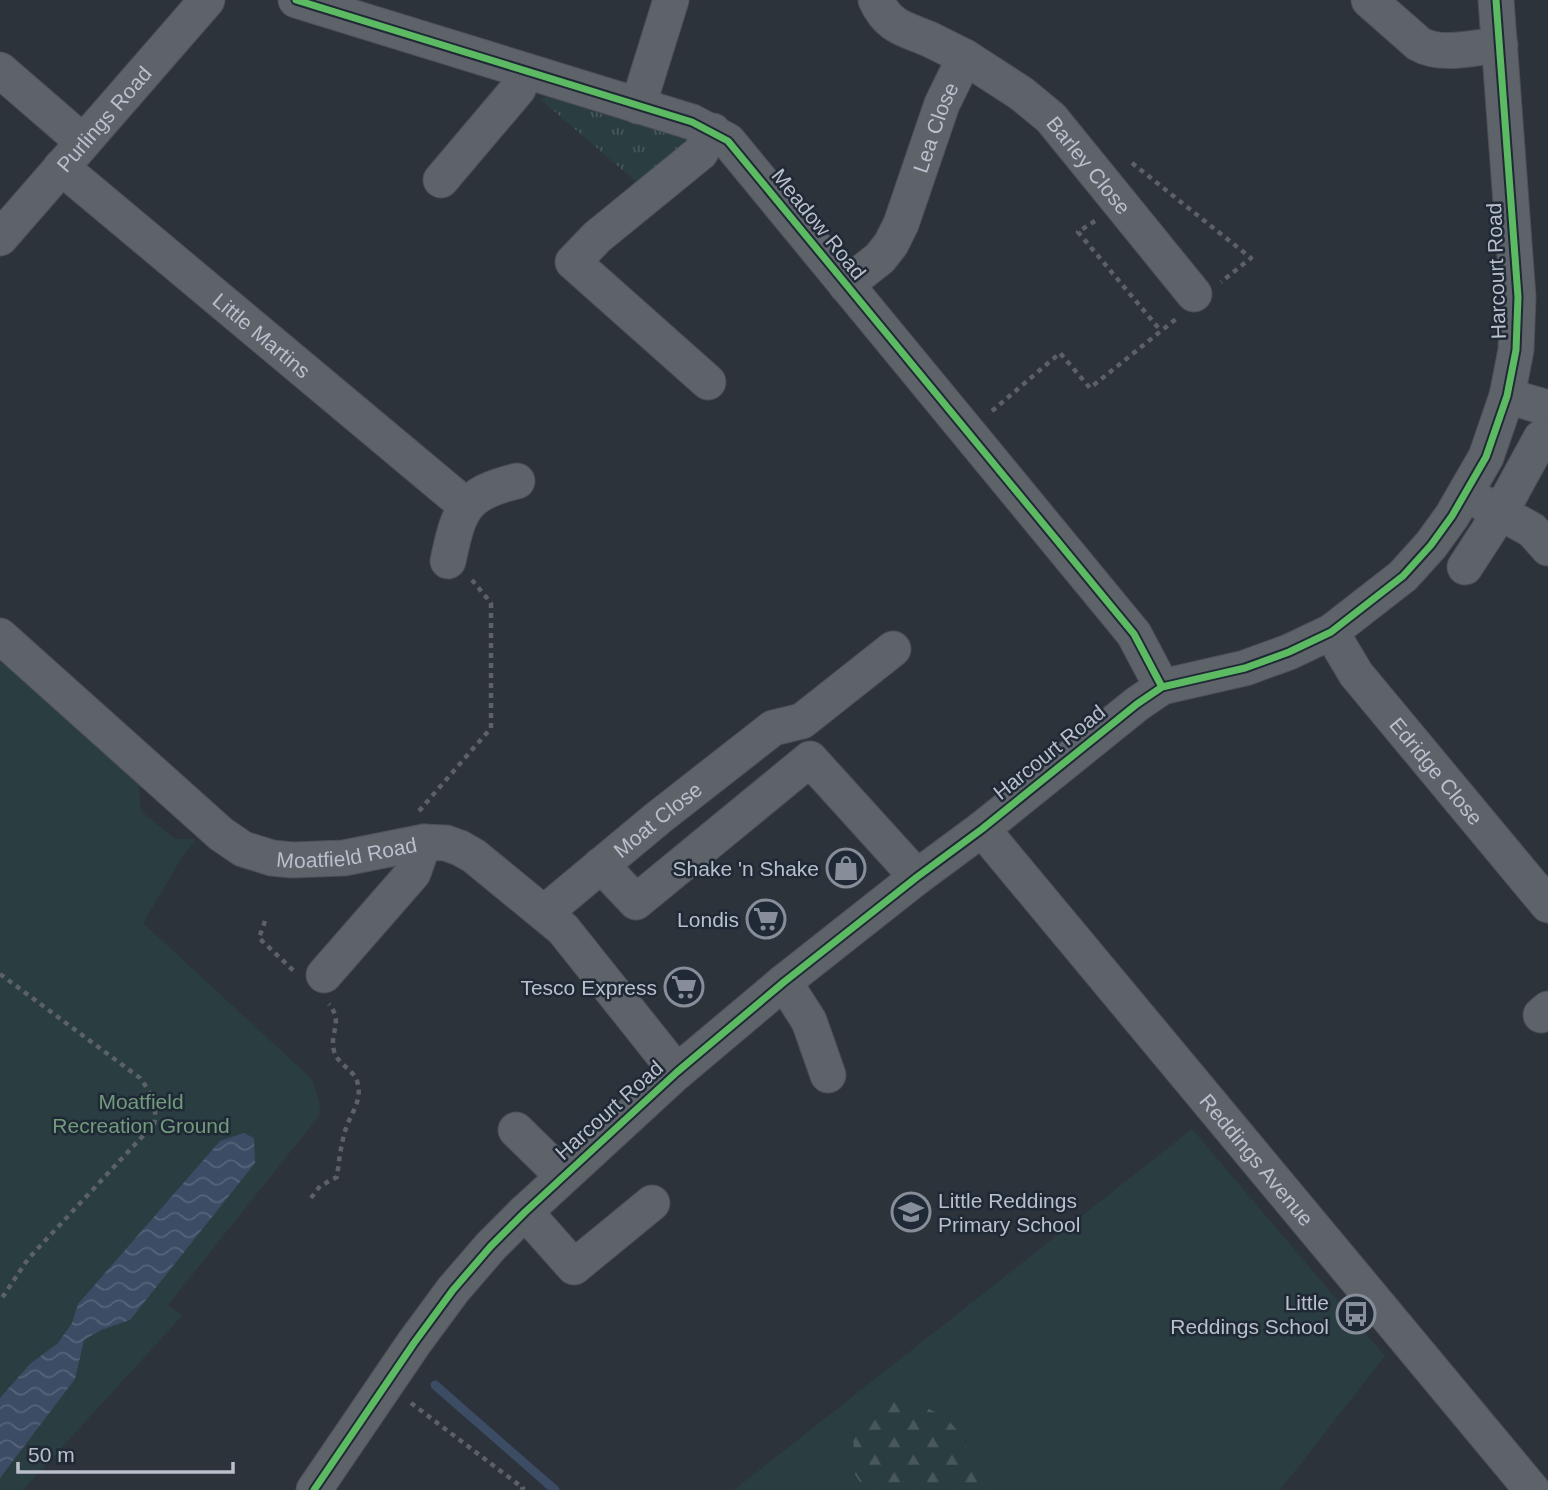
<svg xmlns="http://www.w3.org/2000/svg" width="1548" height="1490" font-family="Helvetica,sans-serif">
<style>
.grass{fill:url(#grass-tufts)}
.forest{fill:url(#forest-firs)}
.green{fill:#2a3d41}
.water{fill:url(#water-waves)}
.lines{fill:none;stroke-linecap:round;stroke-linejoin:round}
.stream{stroke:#3c4c65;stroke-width:9}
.minor-casing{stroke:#4c4f56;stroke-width:37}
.path{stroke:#5b6166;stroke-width:4.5;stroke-dasharray:5 5;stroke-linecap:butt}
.minor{stroke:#5e6269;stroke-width:35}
.cycleway-casing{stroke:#202936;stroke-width:11}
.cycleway{stroke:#5cba63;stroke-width:7}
.labels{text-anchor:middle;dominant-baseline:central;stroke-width:5;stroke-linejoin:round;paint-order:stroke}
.street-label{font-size:21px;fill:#b9bfcb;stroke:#202936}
.poi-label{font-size:21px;fill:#b9bfcb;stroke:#202936;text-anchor:end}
.park-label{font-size:21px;fill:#719b7b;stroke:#202936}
</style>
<defs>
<pattern id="grass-tufts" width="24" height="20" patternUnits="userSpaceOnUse" patternTransform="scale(1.75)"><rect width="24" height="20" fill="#2a3d41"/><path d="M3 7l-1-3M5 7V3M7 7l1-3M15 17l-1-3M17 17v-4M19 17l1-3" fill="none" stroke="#47575b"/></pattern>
<pattern id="forest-firs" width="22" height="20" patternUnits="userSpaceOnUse" patternTransform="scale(1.75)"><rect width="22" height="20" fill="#2a3d41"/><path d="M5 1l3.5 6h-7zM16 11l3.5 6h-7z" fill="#47575b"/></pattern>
<pattern id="water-waves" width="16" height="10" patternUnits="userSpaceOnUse" patternTransform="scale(1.75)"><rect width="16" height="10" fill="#3c4c65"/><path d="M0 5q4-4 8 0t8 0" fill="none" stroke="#56647a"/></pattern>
</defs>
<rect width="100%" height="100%" fill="#2d333b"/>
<path class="grass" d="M 546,97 L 686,139 L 686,151 L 641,186 L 540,99 Z"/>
<path class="forest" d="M 899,1398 L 926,1407 L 947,1418 L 962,1436 L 975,1466 L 1007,1490 L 865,1490 L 855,1475 L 853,1440 L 858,1417 L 869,1404 Z"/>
<path class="green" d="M 0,654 L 138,777 L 141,811 L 175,839 L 196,839 L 182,857 L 143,923 L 312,1079 L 320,1104 L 319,1116 L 168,1305 L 182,1316 L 23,1490 L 0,1490 Z
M 1192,1129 L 1385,1356 L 1280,1490 L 1007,1490 L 975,1466 L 962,1436 L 947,1418 L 926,1407 L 899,1398 L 869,1404 L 858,1417 L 853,1440 L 855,1475 L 865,1490 L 734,1490 Z"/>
<path class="water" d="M 244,1133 L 254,1138 L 255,1163 L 130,1320 L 101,1330 L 84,1340 L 75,1379 L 0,1478 L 0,1398 L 30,1364 L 58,1343 L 72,1323 L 78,1304 L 220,1141 Z"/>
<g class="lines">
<path class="stream" d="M 435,1385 L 555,1490"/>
<defs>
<g id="minor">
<path d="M 296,0 L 692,122 L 728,141 L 1134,634 L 1162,687"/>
<path d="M 1369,0 L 1419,44 C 1442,57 1475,47 1500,45"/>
<path id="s1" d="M 965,57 L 1022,94 L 1051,118 L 1194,294"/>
<path d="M 0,70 L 82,141"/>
<path d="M 638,106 L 671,0"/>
<path id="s2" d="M 61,167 L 465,505"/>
<path d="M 441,180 L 518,89 L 526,71"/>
<path id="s3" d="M 0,238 L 207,0"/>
<path id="s4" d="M 846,285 L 880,258 L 891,244 L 901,224 L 942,104 L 965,57 C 953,51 941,45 929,39 C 905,29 888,27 876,0"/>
<path d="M 708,382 L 573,262 L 597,237 L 700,153 L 713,131"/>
<path d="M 1507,396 L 1548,408"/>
<path d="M 1481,502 L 1532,530 L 1548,548"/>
<path d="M 448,561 C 459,510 463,494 517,481"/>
<path d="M 1465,567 L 1500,513 L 1541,438"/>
<path id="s5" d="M 1331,632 L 1356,674 L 1548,905"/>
<path id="s6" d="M 0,636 L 221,834 L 243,849 L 272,858 L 292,860 L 344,858 L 424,842 L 446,843 L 460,848 L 474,856 L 563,929 L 677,1072"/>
<path id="s7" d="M 982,829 L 1532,1490"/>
<path d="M 601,865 L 636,902 L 810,759 L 917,877"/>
<path id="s8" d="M 544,913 L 658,818 L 773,728 L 802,721 L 893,649"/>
<path d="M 324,975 L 413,873 L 424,842"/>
<path d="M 784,982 L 809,1021 L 828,1075"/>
<path d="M 1541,1015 L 1548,1009"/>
<path d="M 516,1130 L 563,1176"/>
<path d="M 525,1212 L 574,1267 L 652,1203"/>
<path d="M 314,1490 L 414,1343 L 453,1290 L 491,1246 L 525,1212 L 677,1072 L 784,982 L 917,877 L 982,829 L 1137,704 L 1162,687 L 1245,668 L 1289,652 L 1331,632 L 1403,576 L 1431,545 L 1452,516 L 1486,457 L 1507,396 L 1516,350 L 1518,297 L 1496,0"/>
</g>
</defs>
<use href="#minor" class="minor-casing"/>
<path class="path" d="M 1132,163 L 1251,258 L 1221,282
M 1095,221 L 1078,232 L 1161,331
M 992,411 L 1060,353 L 1090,388 L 1176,319
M 419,811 L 491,728 L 491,603 L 472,580
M 265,921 L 259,938 L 295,972
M 0,974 L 140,1078 C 151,1093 158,1105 154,1124 L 28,1259 L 0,1301
M 311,1198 L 320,1186 L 337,1177 C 339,1160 341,1144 346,1128 C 352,1111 363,1100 357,1081 C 352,1068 338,1065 334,1051 C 329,1032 344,1023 329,1004
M 411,1403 L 523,1488 L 521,1490"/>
<use href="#minor" class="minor"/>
<defs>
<path id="cycleway" d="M 296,0 L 692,122 L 728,141 L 1134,634 L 1162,687
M 314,1490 L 414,1343 L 453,1290 L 491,1246 L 525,1212 L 677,1072 L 784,982 L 917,877 L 982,829 L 1137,704 L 1162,687 L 1245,668 L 1289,652 L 1331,632 L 1403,576 L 1431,545 L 1452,516 L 1486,457 L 1507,396 L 1516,350 L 1518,297 L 1496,0"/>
</defs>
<use href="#cycleway" class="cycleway-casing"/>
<use href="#cycleway" class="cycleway"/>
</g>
<defs>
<symbol id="shop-ring" viewBox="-11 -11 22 22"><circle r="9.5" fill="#202936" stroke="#888e99" stroke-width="1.5"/><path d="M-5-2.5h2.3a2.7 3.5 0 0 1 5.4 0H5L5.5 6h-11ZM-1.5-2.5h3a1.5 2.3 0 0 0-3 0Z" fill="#888e99"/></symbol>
<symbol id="supermarket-ring" viewBox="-11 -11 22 22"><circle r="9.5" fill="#202936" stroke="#888e99" stroke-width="1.5"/><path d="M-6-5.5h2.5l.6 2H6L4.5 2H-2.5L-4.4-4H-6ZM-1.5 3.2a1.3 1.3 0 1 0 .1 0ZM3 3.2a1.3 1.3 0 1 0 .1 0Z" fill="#888e99"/></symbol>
<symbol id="school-ring" viewBox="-11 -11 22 22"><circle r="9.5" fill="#202936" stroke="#888e99" stroke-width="1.5"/><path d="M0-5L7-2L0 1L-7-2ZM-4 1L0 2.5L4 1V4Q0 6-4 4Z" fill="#888e99"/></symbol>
<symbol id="bus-ring" viewBox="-11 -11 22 22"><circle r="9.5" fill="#202936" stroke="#888e99" stroke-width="1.5"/><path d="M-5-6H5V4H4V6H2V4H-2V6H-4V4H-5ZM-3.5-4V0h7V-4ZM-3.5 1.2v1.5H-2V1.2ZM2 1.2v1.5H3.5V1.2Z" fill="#888e99"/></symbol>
</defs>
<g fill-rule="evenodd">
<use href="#shop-ring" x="824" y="846" width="44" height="44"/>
<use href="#supermarket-ring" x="744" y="897" width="44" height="44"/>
<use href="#supermarket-ring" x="662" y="965" width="44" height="44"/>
<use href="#school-ring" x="889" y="1190" width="44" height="44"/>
<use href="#bus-ring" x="1334" y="1292" width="44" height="44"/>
</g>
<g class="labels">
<g class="street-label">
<text stroke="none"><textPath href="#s3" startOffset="158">Purlings Road</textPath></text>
<text stroke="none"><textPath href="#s4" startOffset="186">Lea Close</textPath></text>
<text stroke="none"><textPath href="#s1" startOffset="166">Barley Close</textPath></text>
<text transform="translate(819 224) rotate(51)">Meadow Road</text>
<text transform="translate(1496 271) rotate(-92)">Harcourt Road</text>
<text stroke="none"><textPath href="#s2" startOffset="262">Little Martins</textPath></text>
<text transform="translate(1049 752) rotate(-39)">Harcourt Road</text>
<text stroke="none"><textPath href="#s5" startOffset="175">Edridge Close</textPath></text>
<text stroke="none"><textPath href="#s8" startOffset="147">Moat Close</textPath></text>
<text stroke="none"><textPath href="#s6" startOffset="429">Moatfield Road</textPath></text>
<text transform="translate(609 1110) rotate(-42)">Harcourt Road</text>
<text stroke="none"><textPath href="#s7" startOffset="430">Reddings Avenue</textPath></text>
</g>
<g class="poi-label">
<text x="819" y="868">Shake 'n Shake</text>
<text x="739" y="919">Londis</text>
<text x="657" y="987">Tesco Express</text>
<text x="938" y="1200" text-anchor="start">Little Reddings<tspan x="938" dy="24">Primary School</tspan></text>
<text x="1329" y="1302">Little<tspan x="1329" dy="24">Reddings School</tspan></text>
</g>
<g class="park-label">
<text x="141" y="1101">Moatfield<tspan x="141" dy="24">Recreation Ground</tspan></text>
</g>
</g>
<path d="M18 1462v10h215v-10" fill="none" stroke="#b9bfcb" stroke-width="3.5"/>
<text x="28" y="1462" font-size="21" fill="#b9bfcb" stroke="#202936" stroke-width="5" paint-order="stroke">50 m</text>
</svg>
